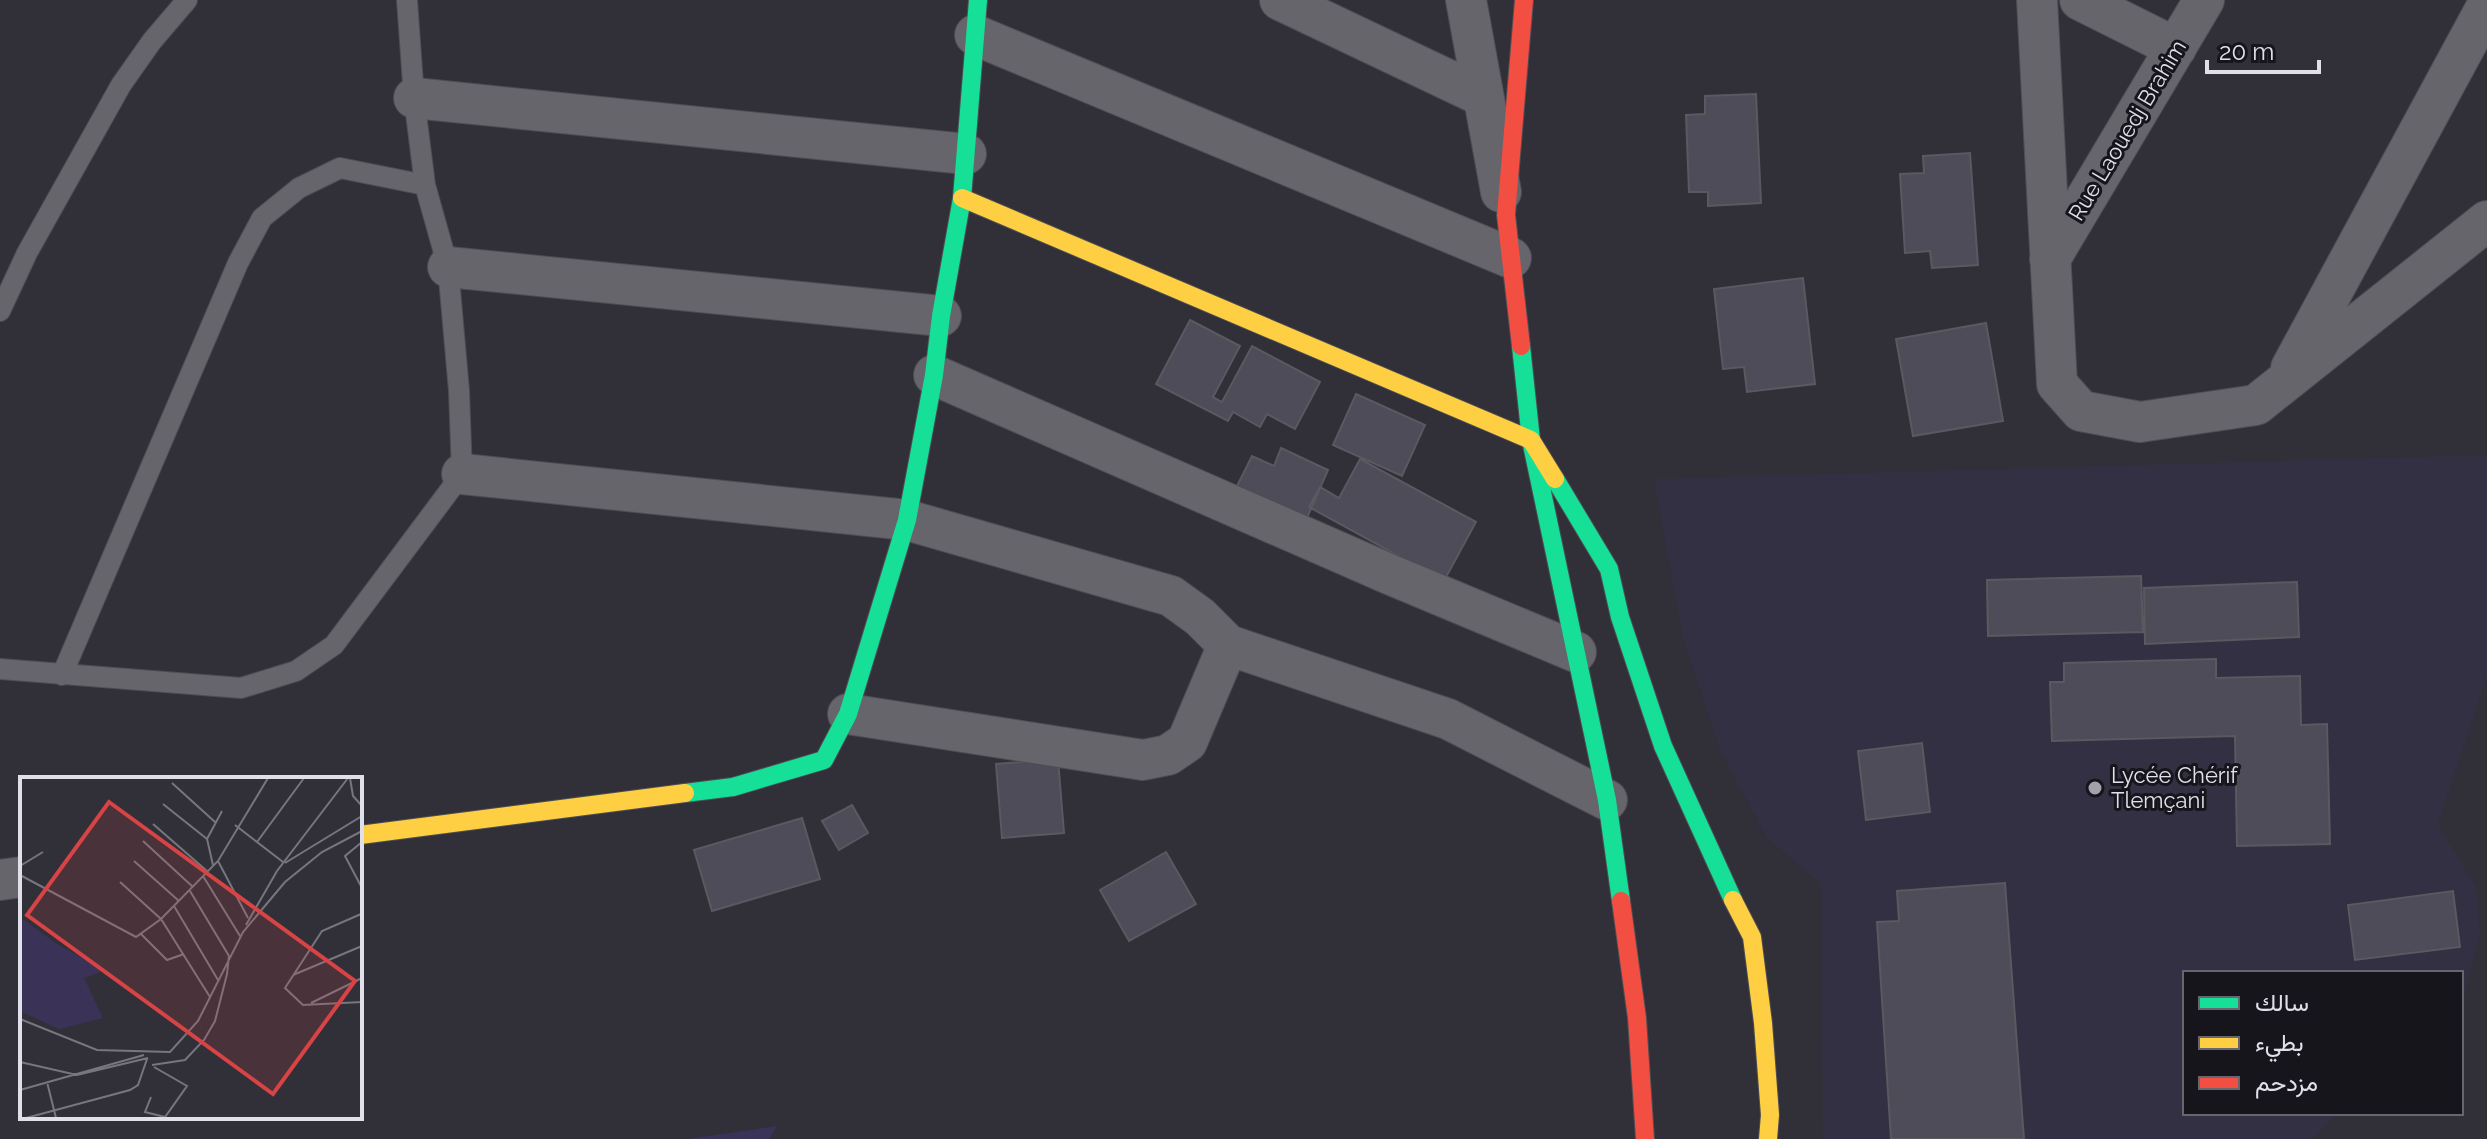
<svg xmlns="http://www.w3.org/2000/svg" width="2487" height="1139" font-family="Raleway,Vazirmatn,sans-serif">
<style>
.built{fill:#333043}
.green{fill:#3a3357}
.building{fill:#4d4c58;stroke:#5a5960;stroke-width:2}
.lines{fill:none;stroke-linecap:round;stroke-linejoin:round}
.lane-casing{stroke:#4d4d53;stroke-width:22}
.street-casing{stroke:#4d4d53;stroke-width:42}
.fast-casing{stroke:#4d4d53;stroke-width:20}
.slow-casing{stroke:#4d4d53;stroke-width:20}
.jam-casing{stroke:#4d4d53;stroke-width:20}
.lane{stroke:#66656b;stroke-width:20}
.street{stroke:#66656b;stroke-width:40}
.fast{stroke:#16e098;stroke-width:18}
.slow{stroke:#ffcf43;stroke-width:18}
.jam{stroke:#f24e42;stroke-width:18}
.poi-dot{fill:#a3a2ac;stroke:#16151c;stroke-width:3}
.labels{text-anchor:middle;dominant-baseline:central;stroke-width:6;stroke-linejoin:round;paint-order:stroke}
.street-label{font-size:22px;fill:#e0e0ea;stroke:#16151c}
.poi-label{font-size:22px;fill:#e0e0ea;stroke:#16151c;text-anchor:start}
.inset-road{fill:none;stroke:#77767f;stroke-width:2}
.view{fill:#d84445;fill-opacity:0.15;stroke:#d84445;stroke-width:4}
.inset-edge{fill:none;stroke:#e0e0ea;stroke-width:4}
</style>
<rect width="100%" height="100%" fill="#313038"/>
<path class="built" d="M 2487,455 L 2487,676 L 2438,824 L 2476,887 L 2480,934 L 2466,989 L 2461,993 L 2461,973 L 2185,973 L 2185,1113 L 2338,1113 L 2312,1139 L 1823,1139 L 1821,884 L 1767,838 L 1721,752 L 1683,639 L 1654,479 Z"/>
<path class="green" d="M 777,1126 L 769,1139 L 688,1139 Z"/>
<path class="building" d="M 1756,94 L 1761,203 L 1708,206 L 1708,192 L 1689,192 L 1686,115 L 1705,114 L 1705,96 Z
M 1970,153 L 1978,265 L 1932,268 L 1930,251 L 1905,253 L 1900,174 L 1924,173 L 1923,156 Z
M 1803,278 L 1815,384 L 1747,392 L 1744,367 L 1723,369 L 1714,289 Z
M 1190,320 L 1240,346 L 1213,397 L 1222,402 L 1252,346 L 1320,382 L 1295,429 L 1267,414 L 1260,427 L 1233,412 L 1228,421 L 1156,384 Z
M 1986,323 L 2003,421 L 1913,436 L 1896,339 Z
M 1356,394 L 1425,425 L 1402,476 L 1333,445 Z
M 1281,448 L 1328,470 L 1306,520 L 1236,488 L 1252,456 L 1274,466 Z
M 1360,459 L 1476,522 L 1444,581 L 1309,507 L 1320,487 L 1339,498 Z
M 2141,576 L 2143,632 L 1988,636 L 1987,580 Z
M 2297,582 L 2299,637 L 2145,644 L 2144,588 Z
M 2216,659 L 2216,678 L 2300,676 L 2301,725 L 2327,724 L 2330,844 L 2237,846 L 2235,736 L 2052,741 L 2050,682 L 2064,682 L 2064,663 Z
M 1922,743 L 1930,812 L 1866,820 L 1858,751 Z
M 1058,759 L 1064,833 L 1002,838 L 996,764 Z
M 852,805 L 868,833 L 839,850 L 822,821 Z
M 802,818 L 820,879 L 712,911 L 694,850 Z
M 1166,852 L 1196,904 L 1129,941 L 1100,890 Z
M 2005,883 L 2024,1139 L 1891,1139 L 1877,922 L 1899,921 L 1897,891 Z
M 2453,891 L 2460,947 L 2355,960 L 2348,905 Z"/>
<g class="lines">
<defs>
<path id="lane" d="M 0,311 L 27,253 L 121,85 L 152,41 L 187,0
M 0,669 L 241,688 L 296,671 L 334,645 L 462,474 L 459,391 L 448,267 L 425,185 L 414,98 L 407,0
M 62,675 L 238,263 L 262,218 L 299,188 L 340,168 L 425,185"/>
<path id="street" d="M 1280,0 L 1482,96
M 1466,0 L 1501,192
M 2037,0 L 2057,384 L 2081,411 L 2140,422 L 2256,405 L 2487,221
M 2080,0 L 2176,48
M 975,35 L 1511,258
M 414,98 L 966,154
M 2050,259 L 2204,0
M 448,267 L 941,316
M 2291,368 L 2487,6
M 934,375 L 1389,574 L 1576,652
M 462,474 L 907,520 L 1171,596 L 1200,617 L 1228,645 L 1448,719 L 1607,800
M 848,714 L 1143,760 L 1168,755 L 1187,742 L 1228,645
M 0,880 L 22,877"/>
<path id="fast" d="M 1521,346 L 1531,440 L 1607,800 L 1621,901
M 1555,479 L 1609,569 L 1620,617 L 1663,746 L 1733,900
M 685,793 L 733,787 L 824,760 L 848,714 L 907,520 L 934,375 L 941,316 L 962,198 L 978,0"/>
<path id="slow" d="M 962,198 L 1531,440 L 1555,479
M 360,835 L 685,793
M 1733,900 L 1752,937 L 1763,1023 L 1770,1115 L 1768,1139"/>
<path id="jam" d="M 1521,346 L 1506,215 L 1524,0
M 1621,901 L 1637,1018 L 1645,1139"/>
</defs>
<use href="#lane" class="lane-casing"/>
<use href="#street" class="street-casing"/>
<use href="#fast" class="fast-casing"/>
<use href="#slow" class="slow-casing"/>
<use href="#jam" class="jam-casing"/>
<use href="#lane" class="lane"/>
<use href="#street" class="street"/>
<use href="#fast" class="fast"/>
<use href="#slow" class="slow"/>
<use href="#jam" class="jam"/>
</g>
<circle class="poi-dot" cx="2095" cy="788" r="8"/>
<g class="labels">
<g class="street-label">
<text transform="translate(2127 130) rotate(-59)">Rue Laouedj Brahim</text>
</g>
<g class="poi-label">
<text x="2111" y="775">Lycée Chérif<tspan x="2111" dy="25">Tlemçani</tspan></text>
</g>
</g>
<g transform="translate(20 777)">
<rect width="342" height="342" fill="#313038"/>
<path d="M 0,140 L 37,167 L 85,193 L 64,201 L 83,241 L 39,252 L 0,234 Z" fill="#3a3357"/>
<path class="inset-road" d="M 330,1 L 333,19 L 342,29M 152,6 L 195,45M 143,27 L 187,62M 133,47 L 187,94M 215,48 L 263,85M 123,64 L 173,110M 237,65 L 284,1M 342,65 L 325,79 L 342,111M 114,84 L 159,124M 198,84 L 228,141M 265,86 L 342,39M 193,88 L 187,62 L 202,34M 0,89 L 23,75M 0,98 L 116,160 L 141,142 L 198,84 L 248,1M 183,99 L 220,159M 100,105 L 141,142 L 190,220M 154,129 L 198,203M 341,137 L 302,154 L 265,211 L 283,228 L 342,225M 226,148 L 257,94 L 328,1M 121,157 L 147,183 L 164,177M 273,198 L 342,169M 291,226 L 342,201M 0,242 L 77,273 L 150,275 L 178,244 L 223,155 L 265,105 L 302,75 L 342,54M 0,285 L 57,298 L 128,281M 132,288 L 165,283 L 184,263 L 195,244 L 207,197 L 209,179 L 170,114M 27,305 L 36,341M 0,313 L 124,278M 131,320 L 125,335 L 145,340 L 167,309 L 134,290M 6,341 L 110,313 L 118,308 L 127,282"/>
<path class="view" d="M 89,25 L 335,204 L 253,317 L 7,138 Z"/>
<rect width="342" height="342" class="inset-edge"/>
</g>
<rect x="2183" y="971" width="280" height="144" fill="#16151c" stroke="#67666e" stroke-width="2"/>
<rect x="2199" y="997" width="40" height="12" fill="#16e098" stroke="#67666e" stroke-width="2"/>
<text x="2255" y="1011" font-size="24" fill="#e0e0ea">سالك</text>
<rect x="2199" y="1037" width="40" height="12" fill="#ffcf43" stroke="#67666e" stroke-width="2"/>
<text x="2255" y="1051" font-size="24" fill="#e0e0ea">بطيء</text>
<rect x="2199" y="1077" width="40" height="12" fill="#f24e42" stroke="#67666e" stroke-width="2"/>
<text x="2255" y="1091" font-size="24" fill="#e0e0ea">مزدحم</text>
<path d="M2207 60v12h112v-12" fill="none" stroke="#e0e0ea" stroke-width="4"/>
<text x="2219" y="60" font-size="24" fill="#e0e0ea" stroke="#16151c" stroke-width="6" paint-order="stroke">20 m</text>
</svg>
